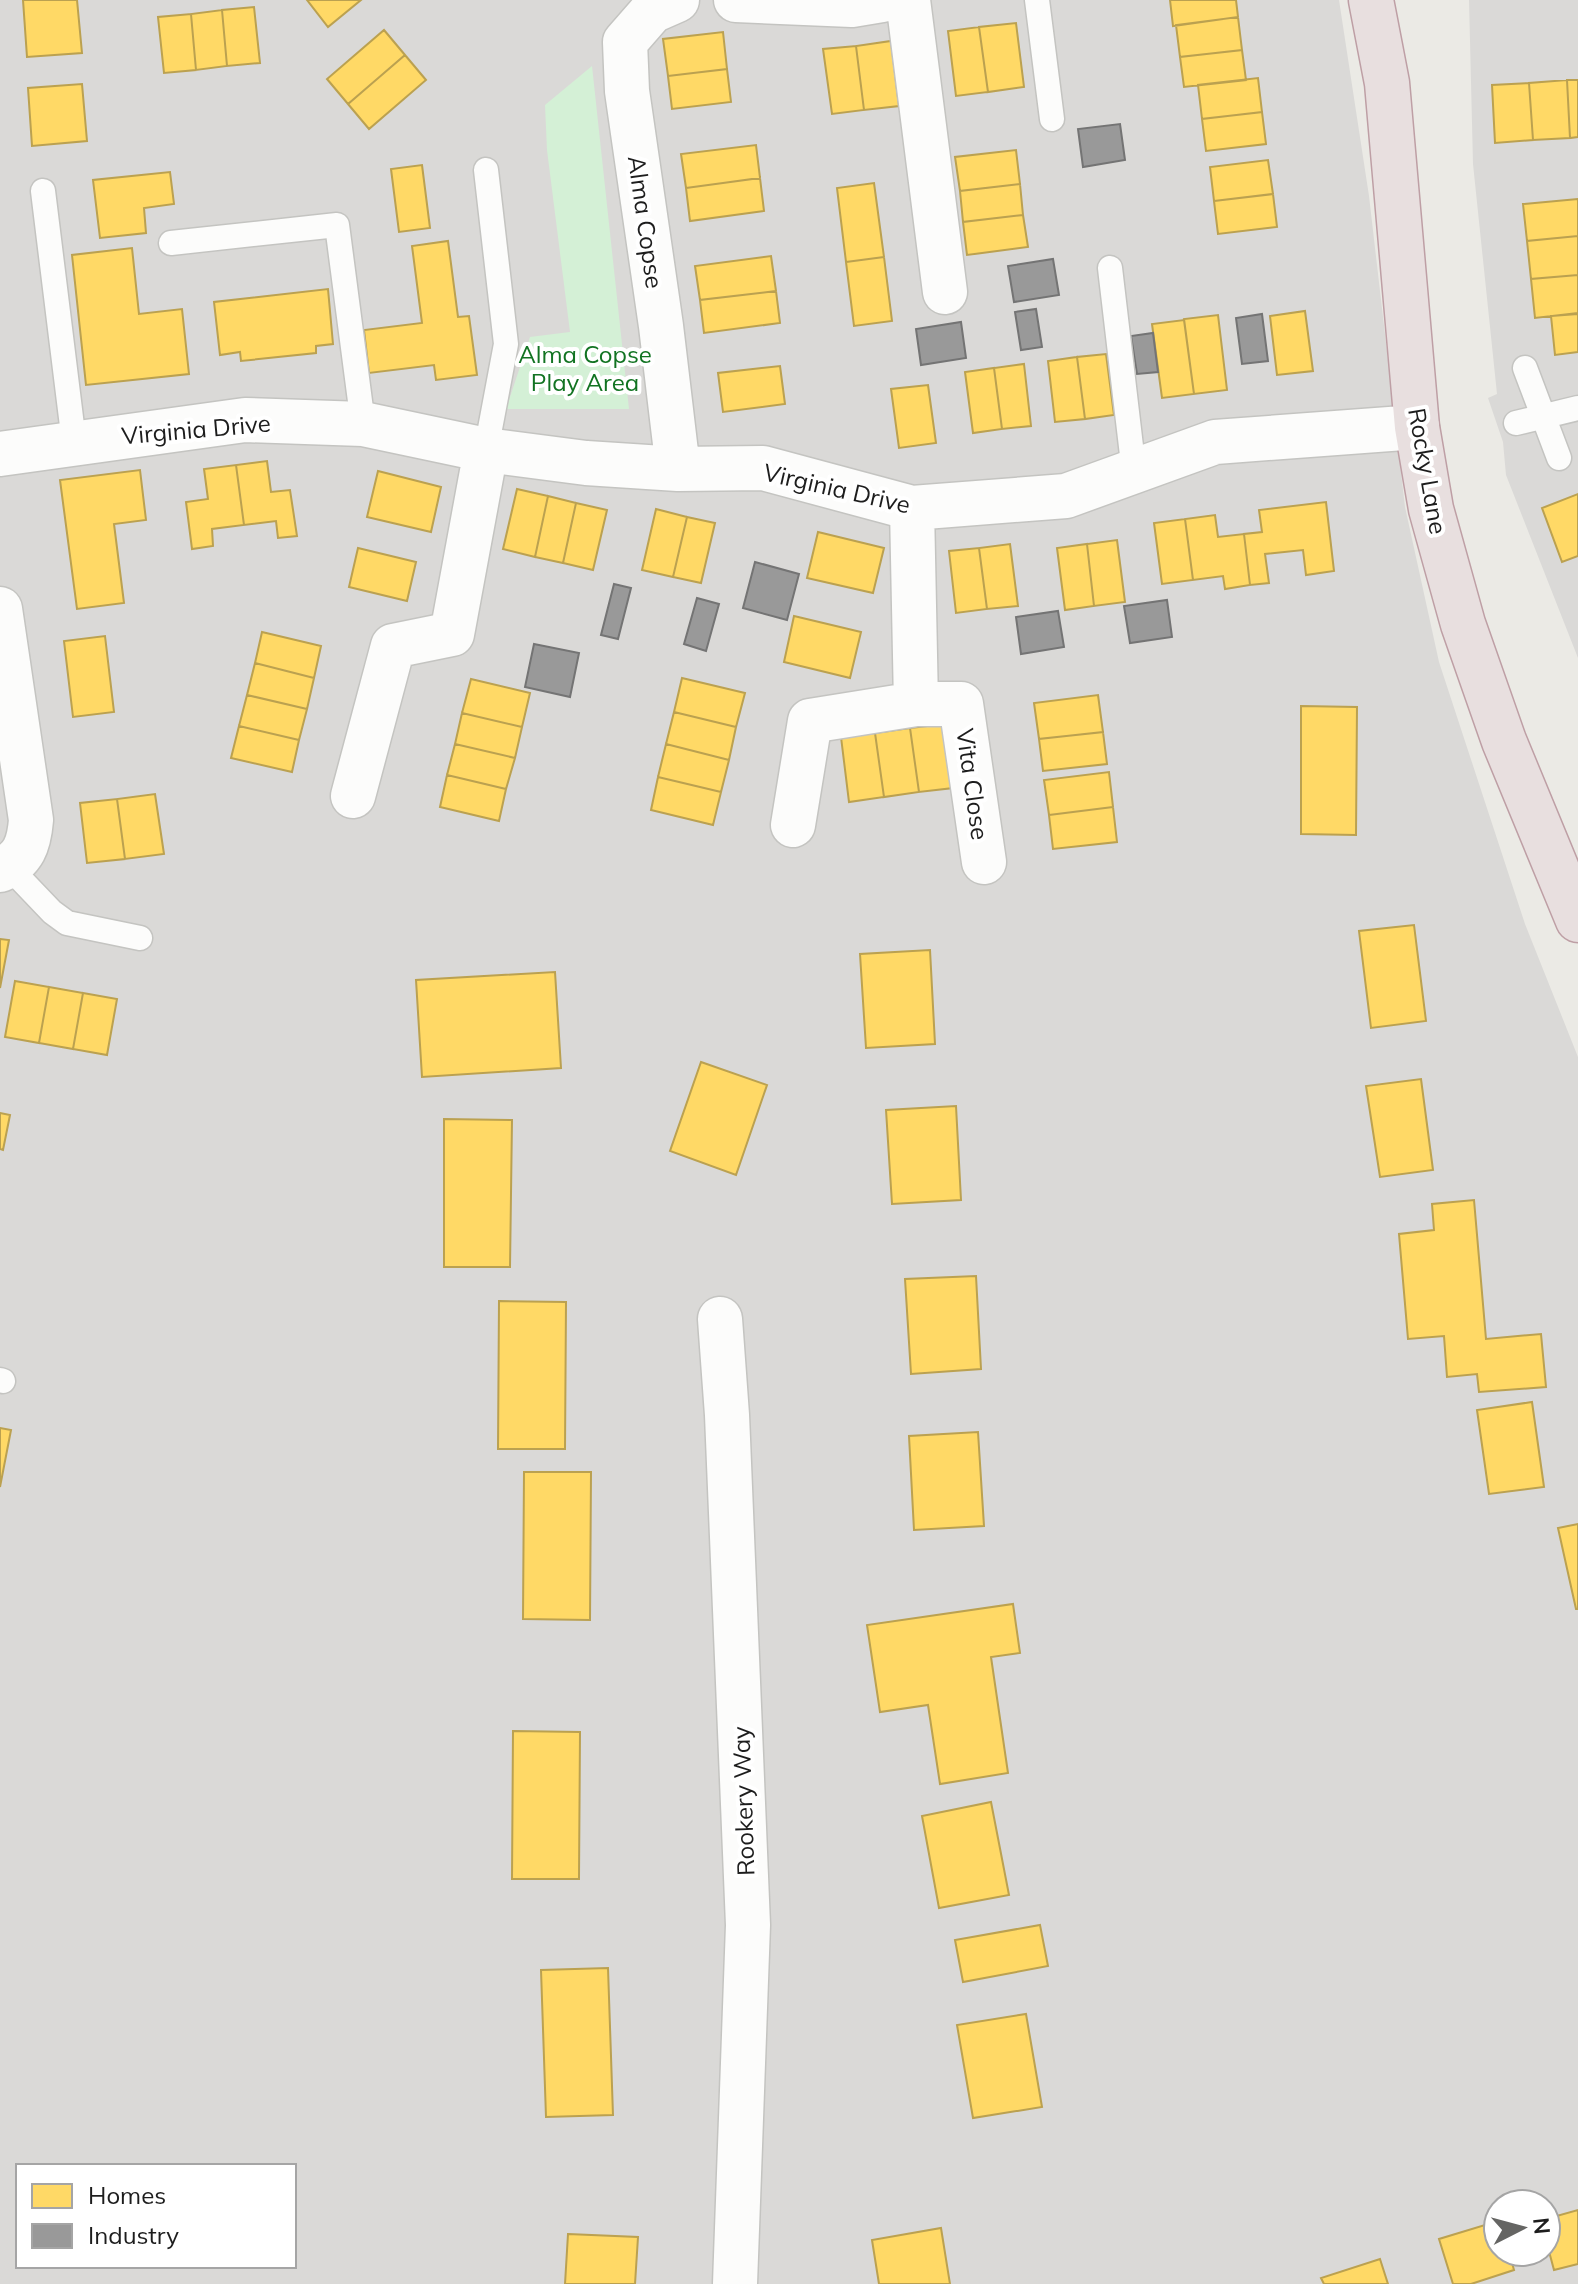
<svg xmlns="http://www.w3.org/2000/svg" width="1578" height="2284" font-family="Mulish,sans-serif">
<style>
.residential{fill:#dad9d7;fill-rule:evenodd}
.park{fill:#d4f0d6}
.homes{fill:#ffd966;stroke:#bba150;stroke-width:2}
.industry{fill:#999;stroke:#747474;stroke-width:2}
.lines{fill:none;stroke-linecap:round;stroke-linejoin:round}
.lane-casing{stroke:#c4c4c1;stroke-width:27}
.street-casing{stroke:#c4c4c1;stroke-width:47}
.highway-casing{stroke:#be9fa5;stroke-width:47}
.lane{stroke:#fcfcfb;stroke-width:24}
.street{stroke:#fcfcfb;stroke-width:44}
.highway{stroke:#e8dfdf;stroke-width:44}
.labels{text-anchor:middle;dominant-baseline:central;stroke-width:8;stroke-linejoin:round;paint-order:stroke}
.street-label{font-size:24px;fill:#1d1d1d;stroke:#fff}
.park-label{font-size:24px;fill:#127322;stroke:#fff}
</style>
<rect width="100%" height="100%" fill="#ebeae5"/>
<path class="residential" d="M 0,0 L 1339,0 L 1369,196 L 1405,507 L 1439,662 L 1525,924 L 1578,1057 L 1578,2284 L 0,2284 ZM 18,2166 L 294,2166 L 294,2266 L 18,2266 ZM 1498,2204 L 1546,2204 L 1546,2252 L 1498,2252 Z
M 1469,0 L 1578,0 L 1578,658 L 1506,475 L 1503,442 L 1488,398 L 1497,394 L 1473,164 Z"/>
<path class="park" d="M 592,66 L 629,409 L 506,409 L 530,337 L 570,332 L 547,150 L 545,105 Z"/>
<path class="homes" d="M 23,0 L 77,0 L 82,53 L 27,57 Z
M 307,0 L 361,0 L 328,27 Z
M 1170,0 L 1236,0 L 1238,17 L 1173,26 Z
M 254,7 L 260,63 L 227,66 L 222,10 Z
M 222,10 L 227,66 L 196,70 L 191,14 Z
M 191,14 L 196,70 L 164,73 L 158,17 Z
M 1238,17 L 1242,50 L 1180,57 L 1176,25 Z
M 1016,23 L 1024,87 L 988,92 L 979,27 Z
M 979,27 L 988,92 L 956,96 L 948,31 Z
M 384,30 L 405,55 L 348,104 L 327,79 Z
M 723,32 L 727,69 L 668,76 L 663,39 Z
M 891,41 L 899,106 L 864,110 L 856,46 Z
M 856,46 L 864,110 L 832,114 L 823,49 Z
M 1242,50 L 1246,80 L 1184,87 L 1180,57 Z
M 405,55 L 426,80 L 369,129 L 348,104 Z
M 727,69 L 731,102 L 672,109 L 668,76 Z
M 1258,78 L 1262,112 L 1202,119 L 1198,85 Z
M 1567,80 L 1578,80 L 1578,137 L 1570,138 Z
M 1567,80 L 1570,138 L 1533,140 L 1529,83 Z
M 1529,83 L 1533,140 L 1495,143 L 1492,85 Z
M 82,84 L 87,141 L 32,146 L 28,88 Z
M 1262,112 L 1266,144 L 1206,151 L 1202,119 Z
M 756,145 L 760,178 L 686,188 L 681,154 Z
M 1016,150 L 1020,184 L 960,191 L 955,157 Z
M 1268,160 L 1273,194 L 1214,201 L 1210,167 Z
M 422,165 L 430,228 L 399,232 L 391,169 Z
M 170,172 L 174,204 L 144,208 L 146,233 L 100,238 L 93,180 Z
M 760,178 L 764,211 L 690,221 L 686,188 Z
M 874,183 L 884,257 L 846,262 L 837,188 Z
M 1020,184 L 1023,215 L 963,222 L 960,191 Z
M 1273,194 L 1277,227 L 1218,234 L 1214,201 Z
M 1578,199 L 1578,236 L 1527,241 L 1523,204 Z
M 1023,215 L 1028,247 L 967,255 L 963,222 Z
M 1578,236 L 1578,275 L 1531,279 L 1527,241 Z
M 448,241 L 458,317 L 469,316 L 477,375 L 436,380 L 434,365 L 369,373 L 364,330 L 422,323 L 412,246 Z
M 132,248 L 139,314 L 182,309 L 189,374 L 86,385 L 72,255 Z
M 771,256 L 776,291 L 700,300 L 695,266 Z
M 884,257 L 892,321 L 854,326 L 846,262 Z
M 1578,275 L 1578,313 L 1535,318 L 1531,279 Z
M 328,289 L 333,344 L 316,346 L 316,353 L 241,361 L 240,352 L 220,355 L 214,302 Z
M 776,291 L 780,323 L 704,333 L 700,300 Z
M 1305,311 L 1313,371 L 1277,375 L 1270,316 Z
M 1578,314 L 1578,352 L 1555,355 L 1551,316 Z
M 1218,315 L 1227,390 L 1194,394 L 1184,319 Z
M 1184,320 L 1194,394 L 1162,398 L 1152,324 Z
M 1106,354 L 1114,415 L 1085,419 L 1077,357 Z
M 1077,357 L 1085,419 L 1055,422 L 1048,361 Z
M 1024,364 L 1031,426 L 1002,429 L 994,368 Z
M 780,366 L 785,404 L 723,412 L 718,373 Z
M 994,368 L 1002,429 L 973,433 L 965,372 Z
M 928,385 L 936,443 L 899,448 L 891,389 Z
M 267,461 L 271,492 L 290,490 L 297,536 L 278,538 L 276,521 L 244,525 L 236,465 Z
M 236,465 L 244,525 L 212,529 L 213,546 L 192,549 L 186,502 L 208,499 L 204,469 Z
M 140,470 L 146,520 L 114,524 L 124,603 L 77,609 L 60,480 Z
M 378,471 L 441,487 L 431,532 L 367,517 Z
M 517,489 L 548,496 L 535,557 L 503,549 Z
M 1578,494 L 1578,556 L 1562,562 L 1542,508 Z
M 548,496 L 576,503 L 563,563 L 535,557 Z
M 1326,502 L 1334,571 L 1306,575 L 1303,550 L 1265,554 L 1269,583 L 1250,585 L 1244,534 L 1262,532 L 1259,510 Z
M 576,503 L 607,510 L 593,570 L 563,563 Z
M 656,509 L 687,517 L 673,577 L 642,570 Z
M 1215,515 L 1218,537 L 1244,534 L 1250,585 L 1225,589 L 1223,576 L 1193,580 L 1185,519 Z
M 687,517 L 715,523 L 701,583 L 673,577 Z
M 1185,519 L 1193,580 L 1162,584 L 1154,523 Z
M 818,532 L 884,548 L 873,593 L 807,578 Z
M 1117,540 L 1125,602 L 1094,606 L 1087,544 Z
M 1010,544 L 1018,606 L 987,609 L 979,548 Z
M 1087,544 L 1094,606 L 1065,610 L 1057,548 Z
M 358,548 L 416,562 L 407,601 L 349,587 Z
M 979,548 L 987,609 L 956,613 L 949,551 Z
M 794,616 L 861,632 L 850,678 L 784,662 Z
M 262,632 L 321,646 L 314,678 L 255,663 Z
M 105,636 L 114,712 L 73,717 L 64,641 Z
M 255,663 L 314,678 L 307,709 L 247,695 Z
M 682,678 L 745,693 L 736,727 L 674,712 Z
M 471,679 L 530,693 L 522,727 L 462,713 Z
M 247,695 L 307,709 L 299,740 L 239,726 Z
M 1098,695 L 1103,732 L 1039,739 L 1034,703 Z
M 1301,706 L 1357,707 L 1356,835 L 1301,834 Z
M 674,712 L 736,727 L 729,760 L 666,744 Z
M 462,713 L 522,727 L 515,758 L 455,744 Z
M 945,724 L 953,788 L 919,792 L 910,728 Z
M 239,726 L 299,740 L 292,772 L 231,758 Z
M 910,728 L 919,792 L 884,797 L 875,733 Z
M 1103,732 L 1107,764 L 1043,771 L 1039,739 Z
M 875,733 L 884,797 L 849,802 L 841,737 Z
M 455,744 L 515,758 L 506,789 L 447,775 Z
M 666,744 L 729,760 L 721,792 L 658,777 Z
M 1109,772 L 1113,807 L 1049,815 L 1044,780 Z
M 447,775 L 506,789 L 499,821 L 440,807 Z
M 658,777 L 721,792 L 713,825 L 651,810 Z
M 155,794 L 164,854 L 125,859 L 117,799 Z
M 117,799 L 125,859 L 87,863 L 80,803 Z
M 1113,807 L 1117,842 L 1053,849 L 1049,815 Z
M 1414,925 L 1426,1021 L 1371,1028 L 1359,931 Z
M 0,939 L 9,940 L 0,988 Z
M 930,950 L 935,1044 L 866,1048 L 860,954 Z
M 555,972 L 561,1068 L 422,1077 L 416,980 Z
M 15,981 L 49,987 L 39,1043 L 5,1037 Z
M 49,987 L 83,993 L 73,1049 L 39,1043 Z
M 83,993 L 117,999 L 107,1055 L 73,1049 Z
M 701,1062 L 767,1085 L 736,1175 L 670,1151 Z
M 1421,1079 L 1433,1170 L 1380,1177 L 1366,1086 Z
M 956,1106 L 961,1200 L 892,1204 L 886,1110 Z
M 0,1113 L 10,1115 L 3,1150 L 0,1149 Z
M 444,1119 L 512,1120 L 510,1267 L 444,1267 Z
M 1474,1200 L 1486,1339 L 1541,1334 L 1546,1387 L 1479,1392 L 1477,1374 L 1447,1377 L 1444,1336 L 1408,1339 L 1399,1234 L 1434,1230 L 1432,1204 Z
M 976,1276 L 981,1369 L 911,1374 L 905,1279 Z
M 499,1301 L 566,1302 L 565,1449 L 498,1449 Z
M 1532,1402 L 1544,1487 L 1489,1494 L 1477,1410 Z
M 0,1428 L 11,1430 L 0,1487 Z
M 978,1432 L 984,1526 L 914,1530 L 909,1436 Z
M 524,1472 L 591,1472 L 590,1620 L 523,1619 Z
M 1578,1524 L 1578,1609 L 1576,1609 L 1558,1528 Z
M 1013,1604 L 1020,1653 L 991,1657 L 1008,1773 L 940,1784 L 928,1705 L 880,1712 L 867,1625 Z
M 513,1731 L 580,1732 L 579,1879 L 512,1879 Z
M 991,1802 L 1009,1895 L 939,1908 L 922,1816 Z
M 1040,1925 L 1048,1966 L 963,1982 L 955,1940 Z
M 608,1968 L 613,2115 L 546,2117 L 541,1970 Z
M 1026,2014 L 1042,2107 L 973,2118 L 957,2025 Z
M 1578,2210 L 1578,2264 L 1554,2270 L 1546,2240 L 1546,2219 Z
M 1498,2221 L 1498,2252 L 1509,2252 L 1514,2270 L 1471,2284 L 1453,2284 L 1439,2239 Z
M 941,2228 L 950,2284 L 879,2284 L 872,2240 Z
M 568,2234 L 638,2237 L 635,2284 L 565,2284 Z
M 1380,2259 L 1388,2284 L 1324,2284 L 1321,2278 Z"/>
<path class="industry" d="M 1120,124 L 1125,160 L 1083,167 L 1078,129 Z
M 1053,259 L 1059,295 L 1014,302 L 1008,266 Z
M 1036,309 L 1042,347 L 1021,350 L 1015,312 Z
M 1262,314 L 1268,361 L 1242,364 L 1236,318 Z
M 961,322 L 966,358 L 921,365 L 916,329 Z
M 1153,333 L 1158,372 L 1137,374 L 1131,336 Z
M 755,562 L 799,574 L 787,620 L 743,608 Z
M 614,584 L 631,588 L 618,639 L 601,635 Z
M 697,598 L 719,604 L 706,651 L 684,644 Z
M 1167,600 L 1172,637 L 1130,643 L 1124,606 Z
M 1058,611 L 1064,647 L 1021,654 L 1016,617 Z
M 534,644 L 579,653 L 570,697 L 525,687 Z"/>
<g class="lines">
<defs>
<path id="lane" d="M 1037,0 L 1052,119
M 486,170 L 506,344 L 486,450
M 43,191 L 74,442
M 171,243 L 337,225 L 363,424
M 1110,268 L 1134,472
M 1525,368 L 1559,458
M 1516,423 L 1578,408
M 9,867 L 52,912 L 67,923 L 140,938
M 0,1380 L 3,1381"/>
<path id="street" d="M 677,0 L 652,11 L 625,42 L 627,91 L 661,326 L 678,469
M 736,0 L 852,5 L 882,0
M 908,0 L 945,292
M 0,454 L 245,420 L 363,424 L 486,450 L 586,463 L 678,469 L 763,468 L 912,508 L 1066,496 L 1215,442 L 1417,427
M 0,609 L 31,820 C 29,844 24,860 0,870
M 916,704 L 961,704 L 984,862
M 353,796 L 393,646 L 452,634 L 486,450
M 793,825 L 810,721 L 916,704 L 912,508
M 720,1319 L 727,1415 L 748,1925 L 735,2284"/>
<path id="highway" d="M 1371,0 L 1387,83 L 1417,427 L 1431,509 L 1463,624 L 1504,741 L 1578,920"/>
</defs>
<use href="#lane" class="lane-casing"/>
<use href="#street" class="street-casing"/>
<use href="#highway" class="highway-casing"/>
<use href="#lane" class="lane"/>
<use href="#street" class="street"/>
<use href="#highway" class="highway"/>
</g>
<g class="labels">
<g class="street-label">
<text transform="translate(646 222) rotate(82)">Alma Copse</text>
<text transform="translate(196 429) rotate(-5)">Virginia Drive</text>
<text transform="translate(1428 471) rotate(80)">Rocky Lane</text>
<text transform="translate(837 488) rotate(13)">Virginia Drive</text>
<text transform="translate(973 784) rotate(82)">Vita Close</text>
<text transform="translate(743 1801) rotate(-92)">Rookery Way</text>
</g>
<g class="park-label">
<text x="585" y="354">Alma Copse<tspan x="585" dy="28">Play Area</tspan></text>
</g>
</g>
<rect x="16" y="2164" width="280" height="104" fill="#ffffff" stroke="#a5a5a5" stroke-width="2"/>
<rect x="32" y="2184" width="40" height="24" fill="#ffd966" stroke="#a5a5a5" stroke-width="2"/>
<text x="88" y="2204" font-size="24" fill="#1d1d1d">Homes</text>
<rect x="32" y="2224" width="40" height="24" fill="#999999" stroke="#a5a5a5" stroke-width="2"/>
<text x="88" y="2244" font-size="24" fill="#1d1d1d">Industry</text>
<g transform="translate(1522 2228) rotate(84)"><circle r="38" fill="#ffffff" stroke="#a5a5a5" stroke-width="2"/>
<path d="M0-6L14 30L0 20L-14 30Z" fill="#656563"/>
<text y="-12" font-size="22" font-weight="bold" text-anchor="middle" fill="#1d1d1d">N</text>
</g>
</svg>
